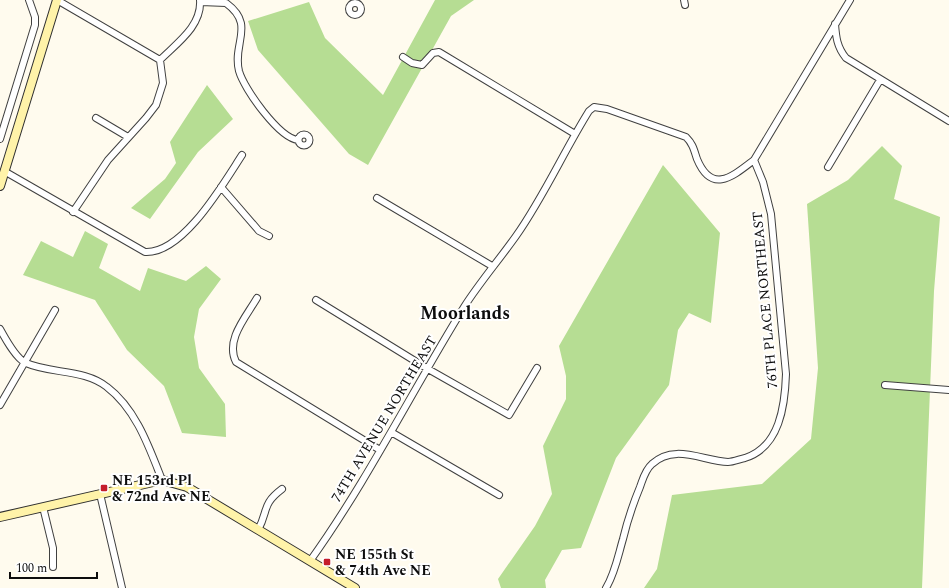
<svg xmlns="http://www.w3.org/2000/svg" width="949" height="588" font-family="Spectral,serif">
<style>
.forest{fill:#b6dd93}
.lines{fill:none;stroke-linecap:round;stroke-linejoin:round}
.street-casing{stroke:#404040;stroke-width:8}
.secondary-casing{stroke:#2f2f2f;stroke-width:10}
.street{stroke:#fff;stroke-width:6}
.secondary{stroke:#fff3a9;stroke-width:8}
.poi-dot{fill:#c51d2a;stroke:#fff;stroke-width:1.5}
.labels{text-anchor:middle;dominant-baseline:central;stroke-width:4;stroke-linejoin:round;paint-order:stroke}
.street-label{font-size:14px;fill:#0d0d0d;stroke:#fff}
.poi-label{font-size:14px;font-weight:bold;fill:#0d0d0d;stroke:#fff;text-anchor:start}
.district-label{font-size:18px;font-weight:bold;fill:#0d0d0d;stroke:#fff}
</style>
<rect width="100%" height="100%" fill="#fffbee"/>
<path class="forest" d="M 435,0 L 474,0 L 451,16 L 368,165 L 349,154 L 258,50 L 248,21 L 309,2 L 325,38 L 383,95 Z
M 207,85 L 233,119 L 198,152 L 150,219 L 131,208 L 165,179 L 176,163 L 170,142 Z
M 882,146 L 902,166 L 894,199 L 940,217 L 934,291 L 922,588 L 644,588 L 657,569 L 672,495 L 762,484 L 811,439 L 818,368 L 807,204 L 848,180 Z
M 663,165 L 720,233 L 711,323 L 689,313 L 678,330 L 669,385 L 616,458 L 581,548 L 562,550 L 545,580 L 546,588 L 501,588 L 498,579 L 535,526 L 552,494 L 543,446 L 566,399 L 566,376 L 559,346 Z
M 85,231 L 108,244 L 99,268 L 140,291 L 148,268 L 186,281 L 206,266 L 221,279 L 199,309 L 194,337 L 199,368 L 225,404 L 226,437 L 182,433 L 164,386 L 127,350 L 95,300 L 23,275 L 41,241 L 73,257 Z"/>
<g class="lines">
<defs>
<path id="street" d="M 57,0 L 160,60
M 684,0 L 685,5
M 201,2 L 226,3 C 256,25 232,43 239,71 C 244,89 279,138 298,140
M349 9a6 6 0 1 1 12 0a6 6 0 1 1-12 0Z
M 835,24 C 836,37 837,47 846,58 L 949,121
M 403,57 L 412,63 L 422,65 L 433,53 L 439,52 L 575,134
M 96,118 L 128,137
M298.5 140a5.5 5.5 0 1 1 11 0a5.5 5.5 0 1 1-11 0Z
M 0,139 L 35,25 L 35,17 L 29,0
M 828,167 L 880,80
M 4,171 L 145,252 C 183,254 223,184 242,155
M 221,187 L 259,231 L 269,236
M 377,198 L 492,266
M 73,212 L 108,160 L 146,118 L 156,105 L 163,83 L 160,60 C 177,43 202,26 200,0
M 257,298 C 246,317 225,340 236,362 L 380,450
M 316,300 L 428,369 L 509,415 L 537,368
M 0,329 C 5,338 16,359 26,363 C 51,374 85,369 107,387 C 136,409 149,447 162,480
M 885,385 L 949,390
M 0,405 L 55,310
M 391,432 L 499,495
M 100,494 L 122,588
M 43,507 L 53,548 L 53,567
M 258,530 C 269,510 261,505 282,489
M 310,561 C 368,480 412,391 464,307 C 480,282 499,260 516,236 C 543,198 564,151 589,111 L 594,107 L 607,109 L 686,137 C 693,144 694,150 697,159 C 712,195 733,176 754,160 L 850,0
M 606,588 C 615,573 618,556 623,539 C 627,522 633,504 640,487 C 643,479 645,470 652,464 C 674,443 703,461 728,462 C 733,462 740,459 745,458 C 780,447 785,405 786,374 L 771,214 L 763,182 L 754,160"/>
<path id="secondary" d="M 0,186 L 57,0
M 0,517 L 162,480 L 187,487 L 355,588"/>
</defs>
<use href="#street" class="street-casing"/>
<use href="#secondary" class="secondary-casing"/>
<use href="#street" class="street"/>
<use href="#secondary" class="secondary"/>
</g>
<g class="poi-dot">
<rect x="100" y="484" width="8" height="8" rx="2"/>
<rect x="323" y="558" width="8" height="8" rx="2"/>
</g>
<g class="labels">
<g class="street-label">
<text transform="translate(765 300) rotate(-95)">76TH PLACE NORTHEAST</text>
<text transform="translate(384 419) rotate(-59)">74TH AVENUE NORTHEAST</text>
</g>
<g class="poi-label">
<text x="112" y="480">NE 153rd Pl<tspan x="112" dy="16">&amp; 72nd Ave NE</tspan></text>
<text x="335" y="554">NE 155th St<tspan x="335" dy="16">&amp; 74th Ave NE</tspan></text>
</g>
<g class="district-label">
<text x="465" y="313">Moorlands</text>
</g>
</g>
<path d="M10 572v6h87v-6" fill="none" stroke="#0d0d0d" stroke-width="2"/>
<text x="16" y="572" font-size="12" fill="#0d0d0d" stroke="#ffffff" stroke-width="3" paint-order="stroke">100 m</text>
</svg>
